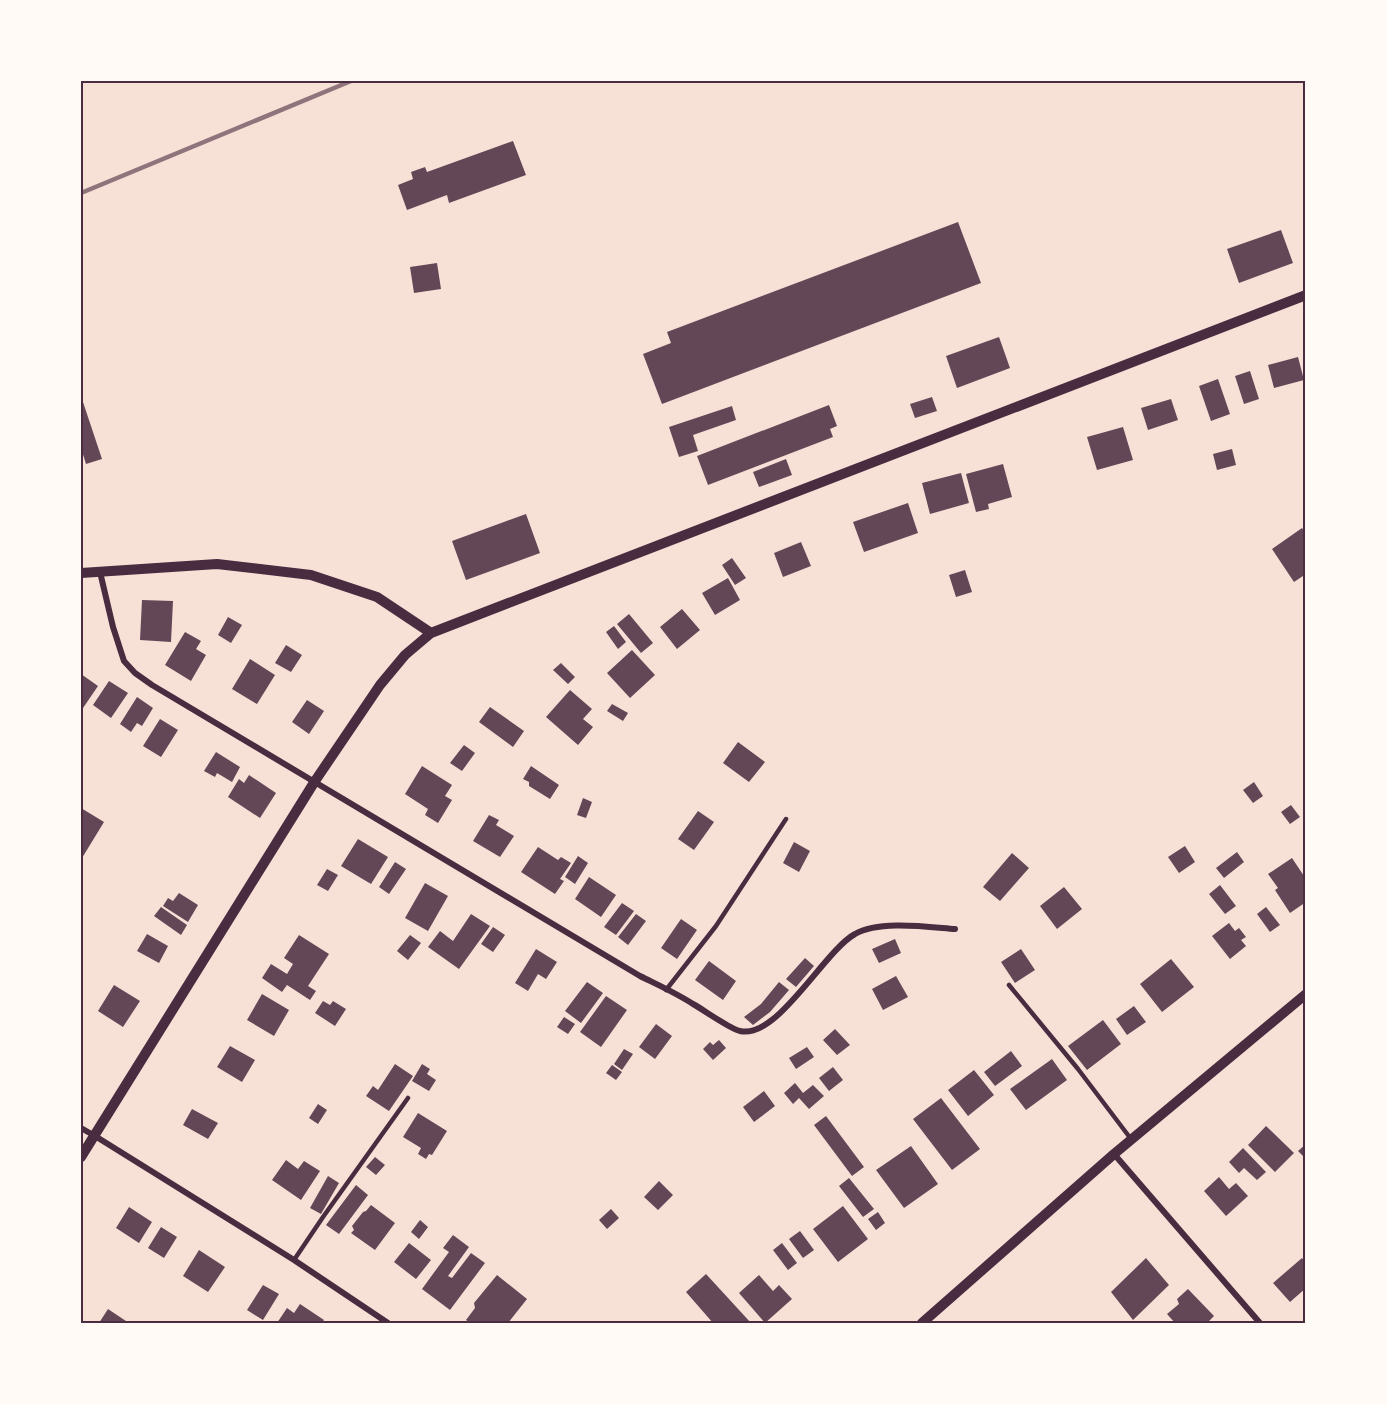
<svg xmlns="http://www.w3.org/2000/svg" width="1387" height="1404" font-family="'Noto Serif',serif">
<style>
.building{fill:#644757}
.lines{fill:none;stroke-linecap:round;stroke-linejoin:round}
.service{stroke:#4a2c40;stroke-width:4.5}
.minor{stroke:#4a2c40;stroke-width:6}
.tertiary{stroke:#4a2c40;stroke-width:10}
.rail{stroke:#8f747c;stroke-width:4.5}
.neatline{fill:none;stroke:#4a2c40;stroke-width:2}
</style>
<rect width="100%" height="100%" fill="#f7e1d7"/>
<path class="building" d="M 513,141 L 526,175 L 449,203 L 447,195 L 407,210 L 398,185 L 413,179 L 411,172 L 425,167 L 427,172 Z
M 958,222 L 981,283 L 662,404 L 643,354 L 671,343 L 667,332 Z
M 1281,230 L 1293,263 L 1239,283 L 1227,249 Z
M 437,263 L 441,289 L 414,293 L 410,267 Z
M 999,337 L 1010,368 L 957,388 L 946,356 Z
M 1298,357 L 1304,380 L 1274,388 L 1268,365 Z
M 1250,371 L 1259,399 L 1244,404 L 1235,376 Z
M 1218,379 L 1230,414 L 1211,421 L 1199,386 Z
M 81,396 L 102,459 L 86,464 L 81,448 Z
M 932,397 L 937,411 L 915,418 L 910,404 Z
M 1171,399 L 1178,420 L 1148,430 L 1141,408 Z
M 829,405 L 837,426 L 830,429 L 833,437 L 708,485 L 697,456 Z
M 732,406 L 736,420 L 693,435 L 698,451 L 679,457 L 669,427 Z
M 1123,427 L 1133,460 L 1097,470 L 1087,437 Z
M 1232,449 L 1236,465 L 1217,470 L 1213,454 Z
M 786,459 L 792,475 L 759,487 L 753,472 Z
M 1003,464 L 1012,497 L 988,504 L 989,509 L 976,512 L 966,474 Z
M 961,473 L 969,503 L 930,514 L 922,483 Z
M 908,503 L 918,533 L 864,552 L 853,522 Z
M 526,514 L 540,553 L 466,580 L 452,541 Z
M 1302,528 L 1306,534 L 1306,574 L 1294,582 L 1272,549 Z
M 801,542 L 811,566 L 783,577 L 774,553 Z
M 732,558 L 746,578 L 735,585 L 722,565 Z
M 965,570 L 972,592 L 956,597 L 949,575 Z
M 728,578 L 740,600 L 715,615 L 702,593 Z
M 142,600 L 173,601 L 171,642 L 140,640 Z
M 682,609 L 700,630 L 677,649 L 660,627 Z
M 629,614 L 653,643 L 641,653 L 617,624 Z
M 228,617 L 242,625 L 231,643 L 218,635 Z
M 614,626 L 626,642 L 618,649 L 606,632 Z
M 185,632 L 201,641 L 196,649 L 206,655 L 191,681 L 165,665 Z
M 286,645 L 302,655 L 291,672 L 275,663 Z
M 632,650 L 655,675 L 630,698 L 607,673 Z
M 250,659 L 275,675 L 257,704 L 232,689 Z
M 561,663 L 575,677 L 568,684 L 553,670 Z
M 81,674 L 98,686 L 81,711 Z
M 109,681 L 128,693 L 111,718 L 93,705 Z
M 570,690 L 592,709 L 583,719 L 593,727 L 578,745 L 546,717 Z
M 137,697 L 153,708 L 142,726 L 137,723 L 131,732 L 120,724 Z
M 307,700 L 324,711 L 309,734 L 292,722 Z
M 612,704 L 628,713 L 623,721 L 607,711 Z
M 490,707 L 524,731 L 513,747 L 479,722 Z
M 160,719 L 178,730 L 161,757 L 143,746 Z
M 738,742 L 765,762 L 749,782 L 723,763 Z
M 464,745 L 475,753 L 462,771 L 450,763 Z
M 216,752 L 240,767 L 232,782 L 217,773 L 215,777 L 204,771 Z
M 422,766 L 452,785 L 445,796 L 452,800 L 438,823 L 425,815 L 428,809 L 405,794 Z
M 531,766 L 559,785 L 550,799 L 529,786 L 529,782 L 523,779 Z
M 249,775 L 276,793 L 260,818 L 228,797 L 239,779 L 244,783 Z
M 1254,782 L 1263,796 L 1253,803 L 1243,790 Z
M 583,798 L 592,802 L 586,818 L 577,815 Z
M 1291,805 L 1300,817 L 1290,824 L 1281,812 Z
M 81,808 L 104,822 L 82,858 L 81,857 Z
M 698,811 L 714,822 L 694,850 L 678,839 Z
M 489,815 L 499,820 L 496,825 L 514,836 L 500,857 L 473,841 Z
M 358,839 L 388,857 L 371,884 L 341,866 Z
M 794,842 L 810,851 L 799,872 L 783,863 Z
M 1185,846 L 1195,862 L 1179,873 L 1168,857 Z
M 538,847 L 558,860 L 561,857 L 571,863 L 560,879 L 564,881 L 555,894 L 521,872 Z
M 1237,852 L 1244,862 L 1224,878 L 1216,868 Z
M 1012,853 L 1029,868 L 1000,901 L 983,887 Z
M 578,856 L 588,863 L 575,884 L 565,877 Z
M 1292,858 L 1306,879 L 1306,902 L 1290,913 L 1275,890 L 1278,888 L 1268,874 Z
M 395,862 L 406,869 L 389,894 L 379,887 Z
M 327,869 L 338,875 L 328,891 L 317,885 Z
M 589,877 L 616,895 L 601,917 L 575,899 Z
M 425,883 L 448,896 L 428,931 L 405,918 Z
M 1220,885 L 1236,906 L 1225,914 L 1209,894 Z
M 1064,887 L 1082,909 L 1057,929 L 1040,906 Z
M 179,893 L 198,905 L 188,922 L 163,906 L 168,898 L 173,901 Z
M 622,903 L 634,911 L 616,935 L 604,927 Z
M 161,907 L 187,925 L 181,935 L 154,916 Z
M 1266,907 L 1280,925 L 1270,932 L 1257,914 Z
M 471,914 L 490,926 L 459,969 L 428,947 L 440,931 L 453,941 Z
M 636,914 L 646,921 L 628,945 L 618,937 Z
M 681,919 L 697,930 L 677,959 L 661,948 Z
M 1229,923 L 1235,931 L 1239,928 L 1246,937 L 1241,940 L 1246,946 L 1230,959 L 1212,936 Z
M 493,927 L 505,935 L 493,952 L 481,944 Z
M 147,934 L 168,946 L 159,963 L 137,951 Z
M 299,935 L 329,954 L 308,986 L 316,991 L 310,1000 L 287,985 L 282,992 L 262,978 L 271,964 L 287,974 L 293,964 L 284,958 Z
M 410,935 L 421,943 L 408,960 L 397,951 Z
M 895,939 L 901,953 L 879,963 L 872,949 Z
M 536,949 L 557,962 L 546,979 L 538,974 L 528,991 L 515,983 Z
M 1021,949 L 1035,970 L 1015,983 L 1001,962 Z
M 805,958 L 814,966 L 796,987 L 786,979 Z
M 1171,959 L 1194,987 L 1162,1012 L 1140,984 Z
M 709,961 L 736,981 L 723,1000 L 695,980 Z
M 896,976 L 908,997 L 883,1010 L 872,989 Z
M 587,982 L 603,993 L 581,1023 L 565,1011 Z
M 779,982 L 789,990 L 770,1012 L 753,1025 L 744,1017 L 761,1004 Z
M 114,985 L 140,1001 L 123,1027 L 98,1011 Z
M 262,994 L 289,1010 L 274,1036 L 247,1020 Z
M 606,996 L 627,1010 L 601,1047 L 580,1032 Z
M 323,1001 L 330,1005 L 333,1001 L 346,1009 L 335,1026 L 315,1013 Z
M 1134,1006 L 1146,1022 L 1127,1035 L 1116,1019 Z
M 564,1017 L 575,1024 L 568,1034 L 557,1027 Z
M 1103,1020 L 1121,1044 L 1087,1070 L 1068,1046 Z
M 656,1024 L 672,1036 L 655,1059 L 639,1047 Z
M 835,1029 L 850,1045 L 837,1055 L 823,1040 Z
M 719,1040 L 726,1048 L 713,1060 L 703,1049 L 710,1042 L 713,1045 Z
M 230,1046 L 255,1060 L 242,1082 L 217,1067 Z
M 807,1047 L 814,1057 L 796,1069 L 789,1058 Z
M 624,1049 L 633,1054 L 622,1070 L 614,1064 Z
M 1011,1051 L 1022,1066 L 995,1086 L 984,1072 Z
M 1052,1059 L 1067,1080 L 1026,1110 L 1010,1089 Z
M 395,1064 L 413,1076 L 389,1111 L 366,1096 L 373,1086 L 378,1090 Z
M 422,1064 L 430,1069 L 427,1074 L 436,1080 L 429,1091 L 412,1081 Z
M 612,1065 L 622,1072 L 616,1080 L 606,1073 Z
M 833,1067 L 843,1080 L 829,1091 L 819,1078 Z
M 974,1070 L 994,1095 L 968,1116 L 948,1090 Z
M 795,1083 L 803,1093 L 813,1085 L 824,1096 L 809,1109 L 799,1098 L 793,1104 L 784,1093 Z
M 764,1091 L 775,1106 L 754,1122 L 743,1107 Z
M 941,1098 L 980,1149 L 952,1170 L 913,1119 Z
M 318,1104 L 327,1110 L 318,1124 L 309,1118 Z
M 192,1109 L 218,1123 L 208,1139 L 183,1125 Z
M 418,1113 L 447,1131 L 432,1155 L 429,1154 L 426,1159 L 418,1154 L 421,1148 L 403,1137 Z
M 826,1116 L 864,1167 L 852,1176 L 814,1125 Z
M 1266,1126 L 1294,1153 L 1275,1172 L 1248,1145 Z
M 1306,1144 L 1306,1159 L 1298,1151 Z
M 911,1146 L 938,1184 L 904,1208 L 876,1170 Z
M 1243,1148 L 1266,1172 L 1257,1180 L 1244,1168 L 1239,1173 L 1229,1162 Z
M 375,1157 L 385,1165 L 376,1175 L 366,1167 Z
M 286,1160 L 298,1169 L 304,1161 L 320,1171 L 301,1200 L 272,1180 Z
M 328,1176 L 339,1183 L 321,1214 L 310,1208 Z
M 1219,1177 L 1229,1189 L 1236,1183 L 1248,1196 L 1226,1216 L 1204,1191 Z
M 849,1178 L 874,1209 L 863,1217 L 839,1186 Z
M 659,1181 L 673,1195 L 658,1210 L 644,1197 Z
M 356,1185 L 368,1195 L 339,1234 L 326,1225 Z
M 371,1205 L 395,1223 L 375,1250 L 351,1233 L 354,1230 L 352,1226 L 363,1212 L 366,1211 Z
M 843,1206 L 868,1239 L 838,1262 L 813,1229 Z
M 129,1207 L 152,1222 L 139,1243 L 116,1228 Z
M 611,1209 L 619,1218 L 607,1229 L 599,1220 Z
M 878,1212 L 885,1223 L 876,1230 L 868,1219 Z
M 420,1220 L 428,1227 L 419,1239 L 411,1232 Z
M 161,1227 L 177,1237 L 164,1258 L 148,1248 Z
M 800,1231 L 814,1250 L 803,1258 L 789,1239 Z
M 453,1235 L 469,1247 L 448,1276 L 452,1278 L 471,1253 L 485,1263 L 450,1310 L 422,1289 L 449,1252 L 443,1248 Z
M 409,1243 L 431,1260 L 416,1279 L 394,1262 Z
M 782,1243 L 797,1263 L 788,1270 L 773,1250 Z
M 199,1250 L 225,1267 L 208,1292 L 183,1276 Z
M 1146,1258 L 1169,1285 L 1133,1320 L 1111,1292 Z
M 1302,1258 L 1306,1264 L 1306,1288 L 1290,1302 L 1273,1283 Z
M 706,1274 L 751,1323 L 713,1323 L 686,1292 Z
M 497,1275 L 527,1299 L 508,1323 L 470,1323 L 466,1320 L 475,1308 L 474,1303 Z
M 759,1275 L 773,1291 L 779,1285 L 792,1299 L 765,1323 L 739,1293 Z
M 263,1285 L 279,1294 L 263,1320 L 247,1310 Z
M 1188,1289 L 1214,1316 L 1207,1323 L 1175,1323 L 1167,1314 L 1179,1304 L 1177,1299 Z
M 300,1304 L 324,1320 L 322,1323 L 277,1323 L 287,1308 L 294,1313 Z
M 108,1309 L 129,1323 L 99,1323 Z"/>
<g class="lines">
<path class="service" d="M 1009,985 L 1078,1069 L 1131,1139
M 666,990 L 716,926 L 786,819
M 294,1260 L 323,1217 L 408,1098"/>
<path class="minor" d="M 100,572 L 113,627 L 124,661 L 135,673 L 152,685 L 640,976 C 658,985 676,993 693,1004 C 704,1010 730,1029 740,1031 C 777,1040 824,951 855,934 C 879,920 928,927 955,929
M 81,1128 L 95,1136 L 294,1260 L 388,1323
M 1114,1154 L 1260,1323"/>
<path class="tertiary" d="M 81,573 L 217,564 L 311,575 L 377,597 L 431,633
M 81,1157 L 315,781 L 380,685 L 405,655 L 431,633 L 1306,295
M 922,1323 L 1114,1154 L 1306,994"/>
<path class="rail" d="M 81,193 L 351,81"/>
</g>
<rect width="1387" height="1404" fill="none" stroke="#fffaf5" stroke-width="165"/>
<rect x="82" y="82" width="1222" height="1240" class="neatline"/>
</svg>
